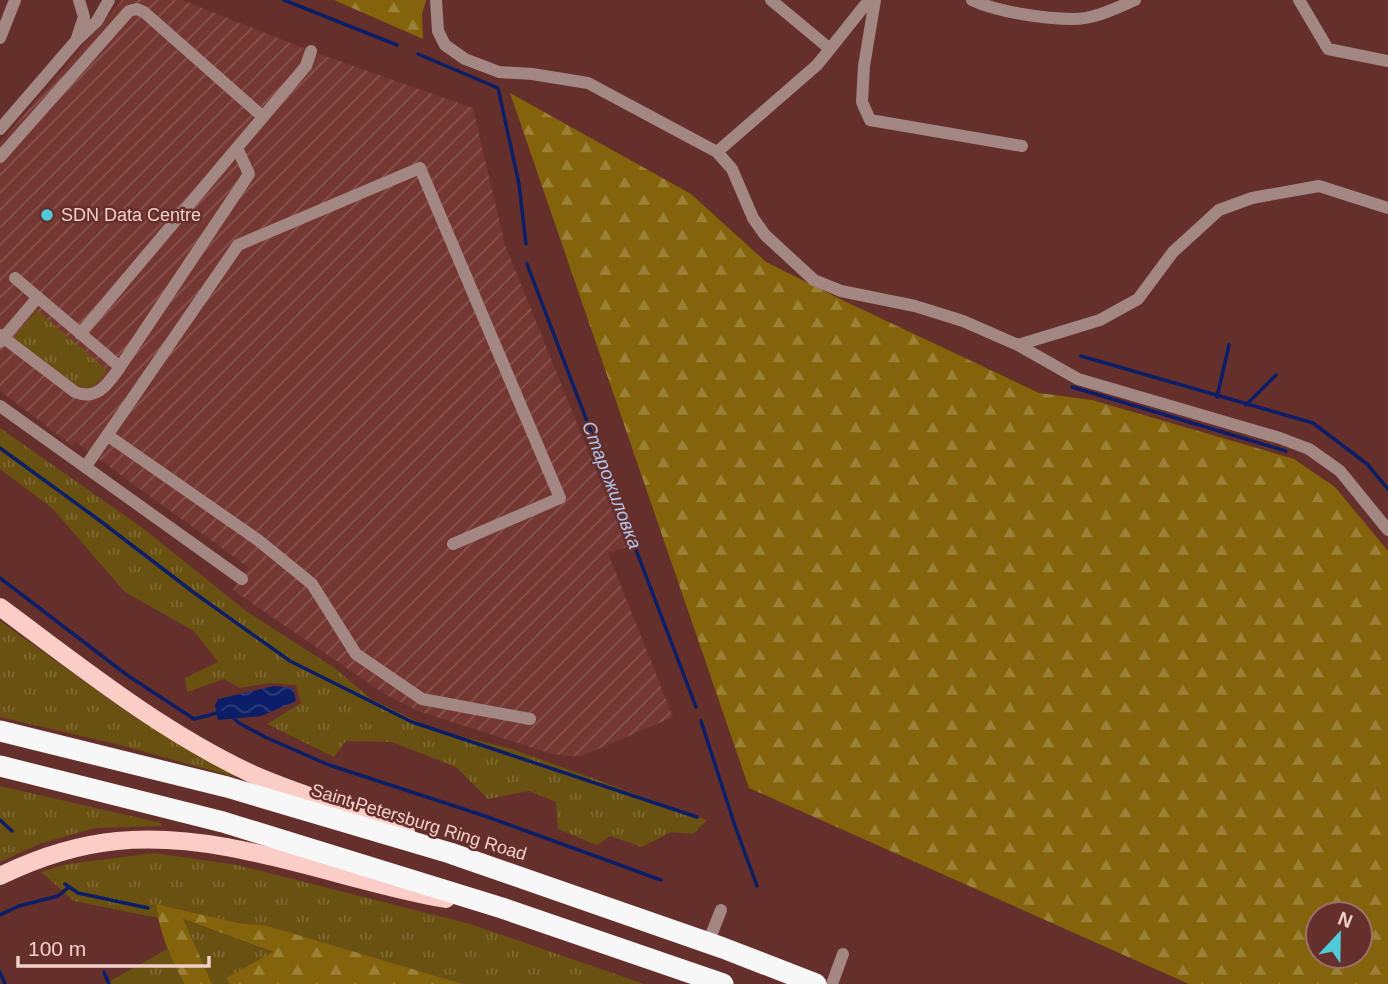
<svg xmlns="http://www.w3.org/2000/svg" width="1388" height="984" font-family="Helvetica,sans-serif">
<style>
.industrial{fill:url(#industrial-furrows)}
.grass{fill:url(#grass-tufts)}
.forest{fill:url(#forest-firs);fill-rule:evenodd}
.water{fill:url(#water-waves)}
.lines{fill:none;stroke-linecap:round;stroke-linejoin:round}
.stream{stroke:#0b1e67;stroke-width:3.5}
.minor{stroke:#a38783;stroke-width:12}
.major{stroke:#fbcdc7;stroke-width:18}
.highway{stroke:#f7f7f7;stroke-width:21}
.poi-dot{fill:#52cbd9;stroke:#65302b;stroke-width:2.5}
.labels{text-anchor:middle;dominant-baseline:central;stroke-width:5;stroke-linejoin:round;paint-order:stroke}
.poi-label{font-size:18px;fill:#f1cfcb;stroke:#65302b;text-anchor:start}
.street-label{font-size:18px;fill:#f1cfcb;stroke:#65302b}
.water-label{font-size:19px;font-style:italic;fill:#b1c5ef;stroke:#65302b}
</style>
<defs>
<pattern id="industrial-furrows" width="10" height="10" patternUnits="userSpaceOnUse" patternTransform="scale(1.75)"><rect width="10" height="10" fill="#743732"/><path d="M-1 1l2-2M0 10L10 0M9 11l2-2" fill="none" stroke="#88534e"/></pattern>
<pattern id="grass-tufts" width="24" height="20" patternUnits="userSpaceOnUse" patternTransform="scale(1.75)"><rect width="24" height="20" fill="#695112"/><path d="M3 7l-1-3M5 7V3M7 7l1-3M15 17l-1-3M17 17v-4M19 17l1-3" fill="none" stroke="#7f6933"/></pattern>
<pattern id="forest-firs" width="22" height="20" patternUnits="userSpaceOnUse" patternTransform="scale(1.75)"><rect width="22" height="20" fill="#83640a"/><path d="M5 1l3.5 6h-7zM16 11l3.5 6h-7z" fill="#9b8038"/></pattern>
<pattern id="water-waves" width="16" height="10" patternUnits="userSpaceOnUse" patternTransform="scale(1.75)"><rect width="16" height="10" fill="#0b1e67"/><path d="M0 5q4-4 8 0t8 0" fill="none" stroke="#2f3e7b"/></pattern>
</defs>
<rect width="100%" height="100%" fill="#65302b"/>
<path class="industrial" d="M 122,0 L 182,0 L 311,51 L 473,108 L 505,245 L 627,547 L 608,553 L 673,717 L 580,757 L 552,754 L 418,711 L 383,693 L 233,590 L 248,567 L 93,455 L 76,442 L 73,446 L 0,391 L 0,143 Z"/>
<path class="grass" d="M 37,310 L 107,370 C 99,382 91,394 75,384 L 13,338 Z
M 0,428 L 144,529 L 246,611 L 336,669 L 371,699 L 435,730 L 512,749 L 707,820 L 693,834 L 671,832 L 642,847 L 610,836 L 597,845 L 558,829 L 556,802 L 529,791 L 488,799 L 456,767 L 392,742 L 346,741 L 334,757 L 267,724 L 301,703 L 296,685 L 269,683 L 240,688 L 224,679 L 187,692 L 185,678 L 218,662 L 194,631 L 125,592 L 52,508 L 0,469 Z
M 0,621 L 134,717 L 236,771 L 235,777 L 120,745 L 0,717 Z
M 0,786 L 161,823 L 161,826 L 95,828 L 39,844 L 0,862 Z
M 154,853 L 237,865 L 470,924 L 644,984 L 463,984 L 268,926 L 238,923 L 156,904 L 158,918 L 74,901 L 41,872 L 68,864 Z
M 182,919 L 274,953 L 226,978 L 229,984 L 212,984 Z
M 167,949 L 184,984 L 105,984 Z"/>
<path class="forest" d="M 334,0 L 426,0 L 422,14 L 423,39 Z
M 510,93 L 691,194 L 766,262 L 840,299 L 1039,393 L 1092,400 L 1294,459 L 1335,487 L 1388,551 L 1388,984 L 1189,984 L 749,788 ZM 1318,914 L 1360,914 L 1360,956 L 1318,956 Z
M 156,904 L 238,923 L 268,926 L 463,984 L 229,984 L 226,978 L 273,952 L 183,919 L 212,984 L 184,984 C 171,958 159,933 156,904 Z"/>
<path class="water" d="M 274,686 L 293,688 L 296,701 L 261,716 L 218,720 L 215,705 L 218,699 Z"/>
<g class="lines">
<path class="stream" d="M 284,0 L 397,45
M 418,54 L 498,88 L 519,184 L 526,244
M 527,264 L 696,707
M 1081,356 L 1313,423 L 1367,464 L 1388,489
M 1072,387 L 1286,451
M 1217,397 L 1229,345
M 1246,405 L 1276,375
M 0,448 L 99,520 L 193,592 L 290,661 L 412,722 L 697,817
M 0,578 L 127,675 L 194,719 L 221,712
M 230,715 L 239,723 L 265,737 L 329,765 L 485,816 L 661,880
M 701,721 L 735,826 L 757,886
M 0,820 L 12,831
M 65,884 L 78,893 L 148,908
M 0,915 L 19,906 L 58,896 L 69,887
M 0,972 L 5,984
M 104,972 L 109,984"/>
<path class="minor" d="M 436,0 L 438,31 L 445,45 L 465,59 L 499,72 L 532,74 L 588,83 L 717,152 L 732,169 L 753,218 L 765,235 L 814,280 L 841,291 L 915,306 L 963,321 L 1018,345 L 1078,379 L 1280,438 L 1309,449 L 1340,471 L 1388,530
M 771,0 L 830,49 L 869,0
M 875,0 L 864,66 L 862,102 L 870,120 L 1022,146
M 972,0 C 997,12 1046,19 1073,19 C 1095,19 1116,8 1135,0
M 1299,0 L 1328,49 L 1388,61
M 0,38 L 15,0
M 77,38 L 84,17 L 79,0
M 0,129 L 75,42 L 97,21 L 109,0
M 717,152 L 817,65 L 830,49
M 0,157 L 129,11 L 137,9 L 144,12 L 263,117
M 15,278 L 120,367
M 80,334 L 306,66 L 311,51
M 0,335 L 75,392 C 97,401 108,384 120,367 L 249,174 L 237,148
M 0,342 L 38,297
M 1018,345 L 1100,320 L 1138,299 L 1173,252 L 1219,210 L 1252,198 L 1319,186 L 1388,208
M 0,406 L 242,579
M 107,435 L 258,540 L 312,584 L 356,654 L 422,699 L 530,719
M 86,466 L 238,245 L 420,168 L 560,498 L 453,544
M 708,943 L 721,910
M 832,984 L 843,954"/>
<path class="major" d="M 0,607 C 81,667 159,730 250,773 C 301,796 355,809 406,832
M 0,876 C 37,858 76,845 117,841 C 227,830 340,881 446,899"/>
<path class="highway" d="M 0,731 L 227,787 L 450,853 L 723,948 L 816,984
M 0,766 L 223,822 L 502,908 L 723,984"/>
</g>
<circle class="poi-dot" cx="47" cy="215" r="7"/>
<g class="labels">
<g class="poi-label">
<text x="61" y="215">SDN Data Centre</text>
</g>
<g class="street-label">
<text transform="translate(419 822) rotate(17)">Saint Petersburg Ring Road</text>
</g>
<g class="water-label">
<text transform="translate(612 485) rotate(69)">Старожиловка</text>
</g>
</g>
<g transform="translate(1339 935) rotate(22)"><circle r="33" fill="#65302b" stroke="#9d706b" stroke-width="2"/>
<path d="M0-5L12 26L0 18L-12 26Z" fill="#52cbd9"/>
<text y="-10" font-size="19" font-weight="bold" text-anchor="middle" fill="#f1cfcb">N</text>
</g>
<path d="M18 956v10h191v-10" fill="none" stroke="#f1cfcb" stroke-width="3.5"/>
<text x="28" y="956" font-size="21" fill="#f1cfcb" stroke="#65302b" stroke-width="5" paint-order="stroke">100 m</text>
</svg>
